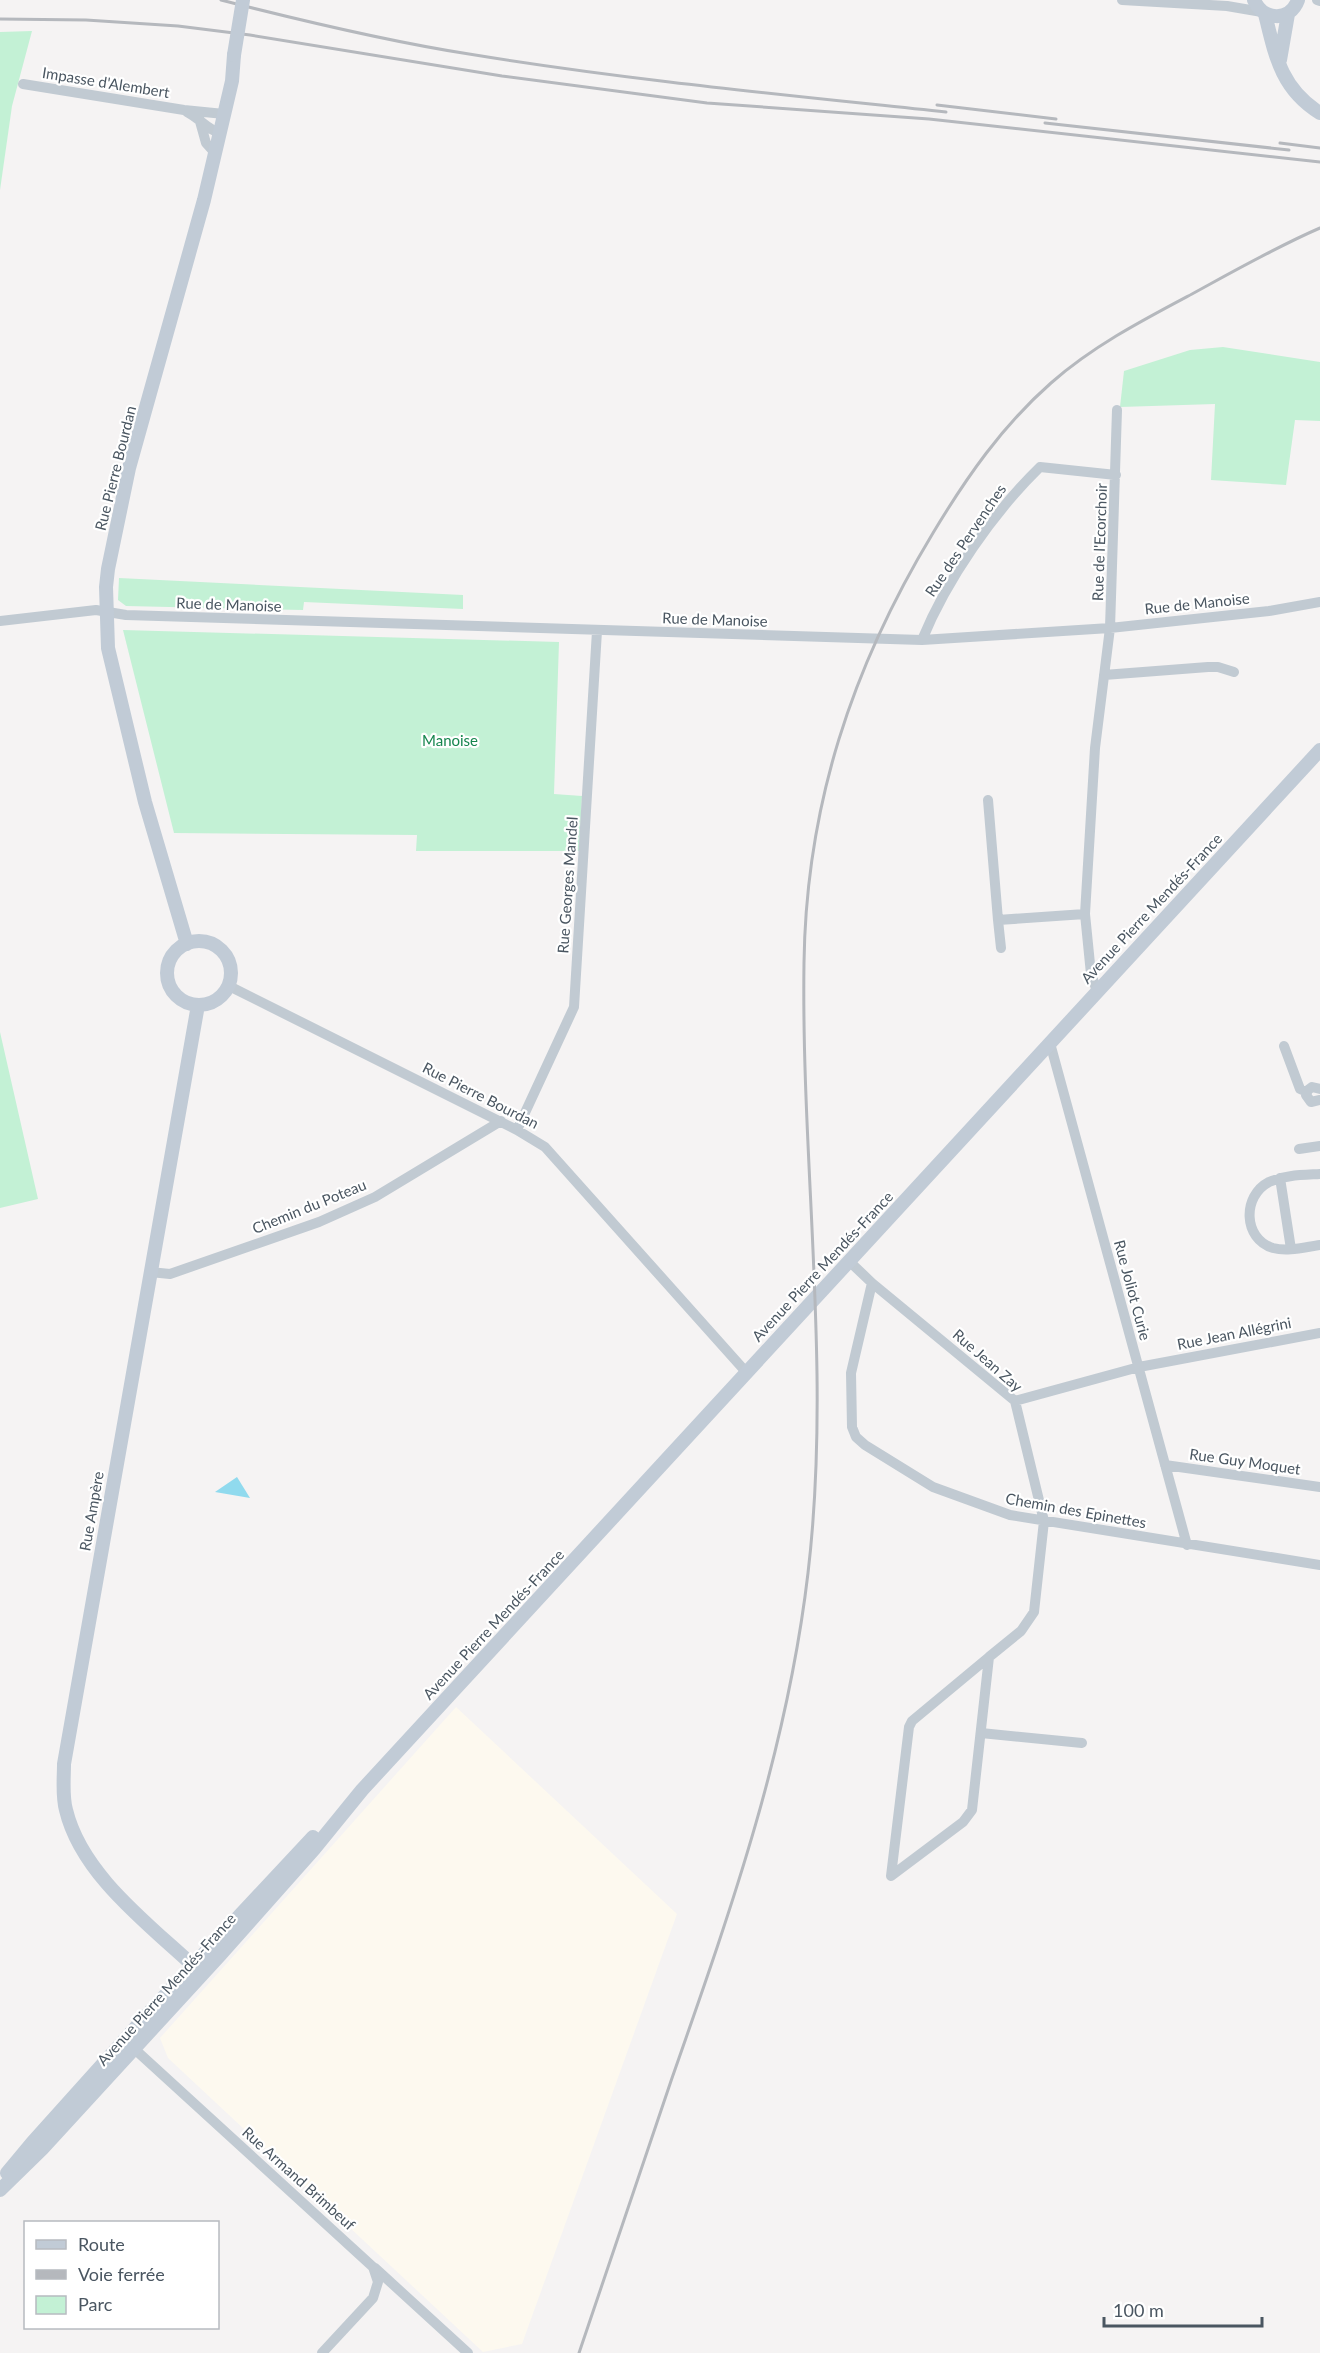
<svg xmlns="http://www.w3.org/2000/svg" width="1320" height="2353" font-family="Lato,sans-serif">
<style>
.commercial{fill:#fdf9ef}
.green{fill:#c3f1d5}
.water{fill:#90daee}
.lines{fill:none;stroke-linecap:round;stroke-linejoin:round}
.street{stroke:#c1cad2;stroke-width:10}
.secondary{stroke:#c1cbd6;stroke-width:14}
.rail{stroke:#b5b8bd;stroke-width:3}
.secondary-bridge{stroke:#c1cbd6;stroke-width:14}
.labels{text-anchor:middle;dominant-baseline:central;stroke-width:4.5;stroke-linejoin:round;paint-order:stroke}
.street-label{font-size:15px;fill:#4a5661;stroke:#fff}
.park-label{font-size:15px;fill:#17864f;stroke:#fff}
</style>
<rect width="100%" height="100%" fill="#f5f3f3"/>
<path class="commercial" d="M 456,1707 L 677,1914 L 522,2344 L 483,2352 L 168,2058 L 160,2038 Z"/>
<path class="green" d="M 32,31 L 12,106 L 0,190 L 0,32 Z
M 1223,347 L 1320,362 L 1320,421 L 1295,420 L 1286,485 L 1211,480 L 1215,404 L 1120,407 L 1124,371 L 1190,350 Z
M 119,578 L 463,595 L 463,609 L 304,602 L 303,610 L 126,606 L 118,600 Z
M 123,630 L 559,642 L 554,794 L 582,796 L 579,851 L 416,851 L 417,835 L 174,833 Z
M 0,1032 L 38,1199 L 0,1208 Z"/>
<path class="water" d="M 237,1477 L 250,1498 L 215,1492 Z"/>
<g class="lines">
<path class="street" d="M 1122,0 L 1227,6 L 1262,12
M 1317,0 L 1320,1
M 23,84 L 184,110 L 224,114
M 187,112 C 199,118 208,130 220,133
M 199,118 L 206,143 L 215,153
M 0,621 L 96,610 L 126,615 L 922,640 L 1110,628 L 1269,611 L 1320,602
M 922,640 C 947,579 993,513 1040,467 L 1116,475
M 1104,675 L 1208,667 L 1218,667 L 1234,672
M 988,800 L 998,920 L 1085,914
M 998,920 L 1001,948
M 229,986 L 517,1130 L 545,1147 L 746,1372
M 1097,991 L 1091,974 L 1085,914 L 1095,748 L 1110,628 L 1117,410
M 1050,1043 L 1187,1545
M 1284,1046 L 1300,1089 L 1307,1092
M 1320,1089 L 1312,1087 L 1308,1090 L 1306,1095 L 1311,1102 L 1320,1100
M 517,1130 L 574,1007 L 597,631
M 1299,1149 L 1320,1146
M 1320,1174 C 1303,1175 1284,1175 1269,1182 C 1242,1196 1243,1239 1273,1248 C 1288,1252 1305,1247 1320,1245
M 1280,1178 L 1291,1249
M 849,1261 L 872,1283 L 1015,1401 L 1044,1521 L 1034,1612 L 1021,1631 L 989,1657
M 150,1272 L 170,1274 L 319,1222 L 375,1197 L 501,1121
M 872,1283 L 851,1373 L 852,1427 L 856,1437 L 865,1445 L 933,1487 L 1010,1515 L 1320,1565
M 1015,1401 L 1139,1367 L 1320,1333
M 1165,1465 L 1320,1487
M 989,1657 L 972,1810 L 963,1822 L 891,1876 L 909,1727 L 912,1721 Z
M 981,1733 L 1082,1743
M 129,2044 L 373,2267 L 378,2282 L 373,2298 L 322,2353
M 375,2268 L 468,2353"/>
<path class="secondary" d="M 1254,0 C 1263,21 1290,22 1298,0
M 1265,14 C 1275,55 1281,89 1320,113
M 1280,60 L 1288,14
M167 973a32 32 0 1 1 64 0a32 32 0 1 1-64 0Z
M 187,944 L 145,802 L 108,648 L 106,587 L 108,569 L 129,468 L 204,200 L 232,81 L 234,55
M 198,1005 L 64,1764 C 64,1778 62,1796 66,1810 C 82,1877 154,1928 202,1974
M 7,2173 L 32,2143 L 146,2016 L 313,1837
M 0,2190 L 42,2149 L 220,1955 L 314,1849 L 362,1790 L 1320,750"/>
<path class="rail" d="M 221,0 C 303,21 386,41 469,54 C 627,80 787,95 946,112
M 0,19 L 86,20 L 178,26 L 250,35 L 502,76 L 707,103 L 929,119 L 1320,162
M 937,105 L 1056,119
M 1045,123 L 1289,150
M 1280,143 L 1320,148
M 579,2353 C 610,2262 640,2171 671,2081 C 730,1912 787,1752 808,1573 C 832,1370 801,1167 804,963 C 806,806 852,667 933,533 C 966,478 1002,426 1051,383 C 1093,346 1143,320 1192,294 C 1234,271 1276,247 1320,228"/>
<path class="secondary-bridge" d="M 234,55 L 243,0"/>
</g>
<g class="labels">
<g class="street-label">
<text transform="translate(106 82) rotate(9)">Impasse d'Alembert</text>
<text transform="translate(115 468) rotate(-76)">Rue Pierre Bourdan</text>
<text transform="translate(965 540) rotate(-56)">Rue des Pervenches</text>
<text transform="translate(1099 542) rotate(-88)">Rue de l'Ecorchoir</text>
<text transform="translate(1197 603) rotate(-6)">Rue de Manoise</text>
<text transform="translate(229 604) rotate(2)">Rue de Manoise</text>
<text transform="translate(715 619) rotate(2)">Rue de Manoise</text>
<text transform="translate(567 885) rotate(-86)">Rue Georges Mandel</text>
<text transform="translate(1151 908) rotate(-47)">Avenue Pierre Mendés-France</text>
<text transform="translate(481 1095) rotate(27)">Rue Pierre Bourdan</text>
<text transform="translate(309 1206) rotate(-22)">Chemin du Poteau</text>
<text transform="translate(822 1266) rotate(-47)">Avenue Pierre Mendés-France</text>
<text transform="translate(1133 1290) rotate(75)">Rue Joliot Curie</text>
<text transform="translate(1234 1333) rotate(-11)">Rue Jean Allégrini</text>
<text transform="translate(988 1360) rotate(41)">Rue Jean Zay</text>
<text transform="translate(1245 1461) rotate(8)">Rue Guy Moquet</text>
<text transform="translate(1076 1510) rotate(10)">Chemin des Epinettes</text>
<text transform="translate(91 1511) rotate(-80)">Rue Ampère</text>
<text transform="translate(493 1624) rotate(-47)">Avenue Pierre Mendés-France</text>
<text transform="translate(166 1989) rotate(-48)">Avenue Pierre Mendés-France</text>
<text transform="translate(299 2178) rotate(42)">Rue Armand Brimbeuf</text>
</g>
<g class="park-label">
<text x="450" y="740">Manoise</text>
</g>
</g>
<rect x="24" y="2221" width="195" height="108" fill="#ffffff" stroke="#b7bbc0" stroke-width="1.5"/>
<rect x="36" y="2240" width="30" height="9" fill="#c1cbd6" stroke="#b7bbc0" stroke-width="1.5"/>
<text x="78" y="2251" font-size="18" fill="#4a5661">Route</text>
<rect x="36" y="2270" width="30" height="9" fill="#b5b8bd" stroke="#b7bbc0" stroke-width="1.5"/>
<text x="78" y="2281" font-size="18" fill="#4a5661">Voie ferrée</text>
<rect x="36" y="2296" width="30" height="18" fill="#c3f1d5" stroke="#b7bbc0" stroke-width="1.5"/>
<text x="78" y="2311" font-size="18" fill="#4a5661">Parc</text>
<path d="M1104 2317v9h158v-9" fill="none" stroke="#4a5661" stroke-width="3"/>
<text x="1113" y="2317" font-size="18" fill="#4a5661" stroke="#ffffff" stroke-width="4.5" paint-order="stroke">100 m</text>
</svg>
